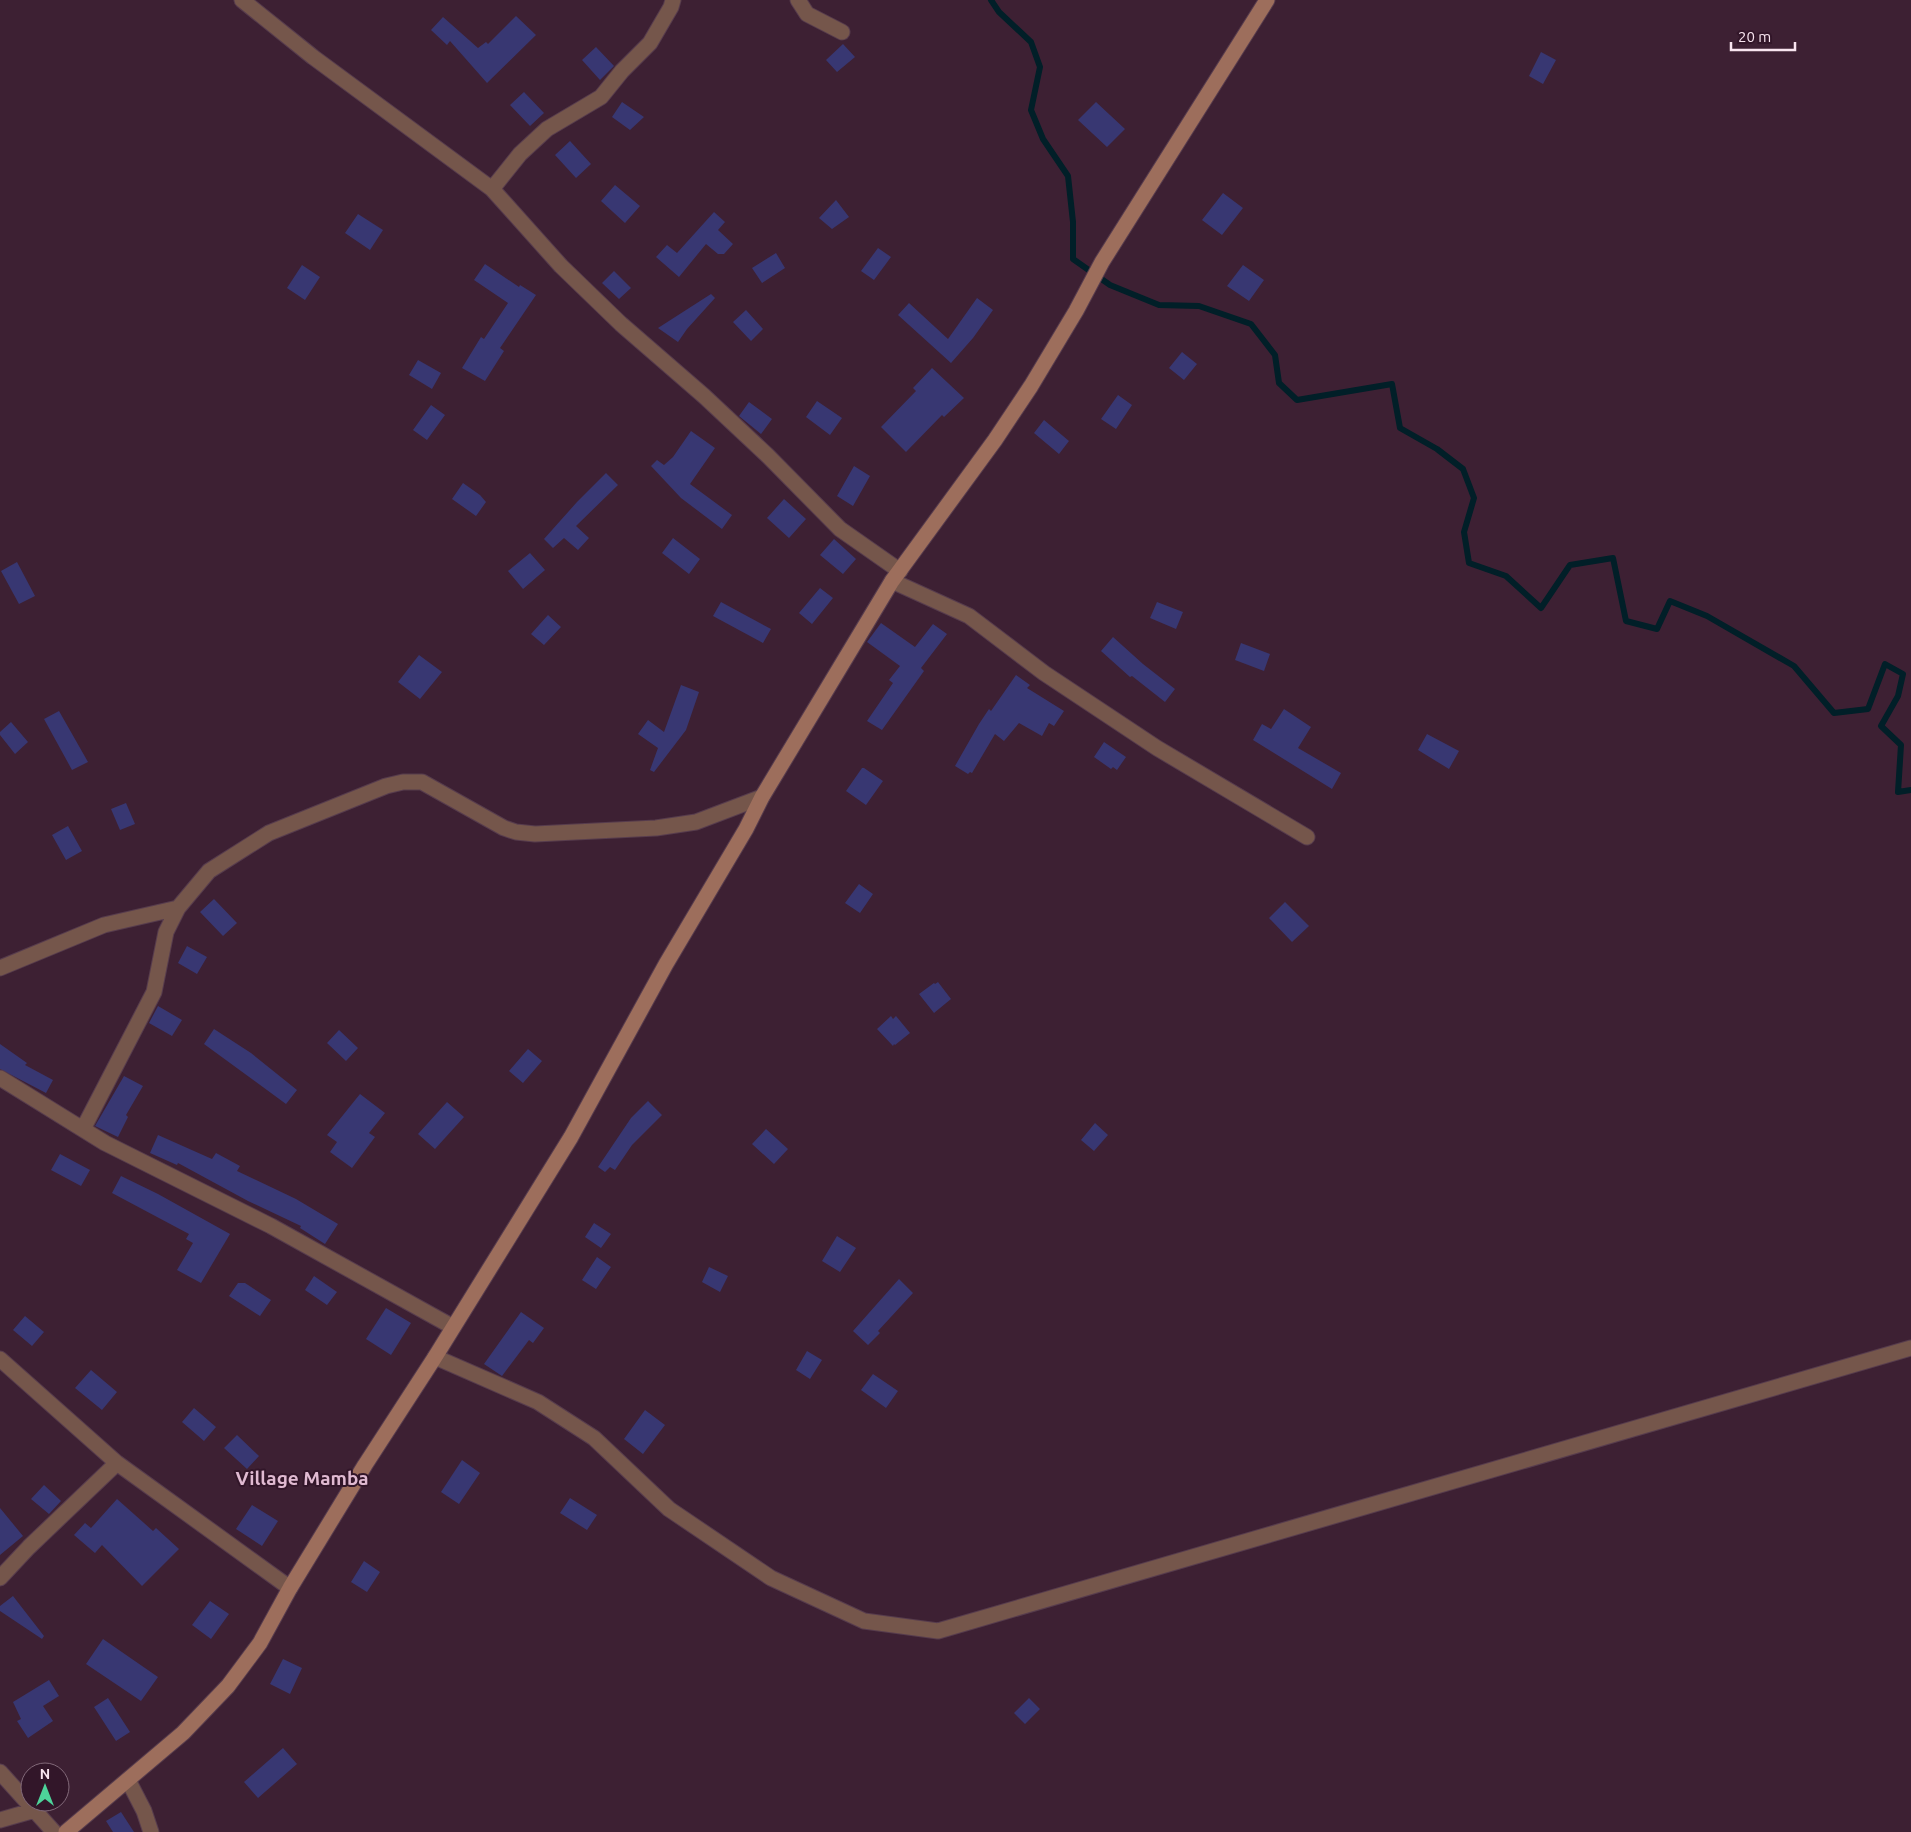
<svg xmlns="http://www.w3.org/2000/svg" width="1911" height="1832" font-family="Ubuntu,sans-serif">
<style>
.lines{fill:none;stroke-linecap:round;stroke-linejoin:round}
.stream{stroke:#011f28;stroke-width:6}
.building{fill:#383772}
.street-casing{stroke:#573c4d;stroke-width:17}
.secondary-casing{stroke:#573c4d;stroke-width:17}
.street{stroke:#75564b;stroke-width:15}
.secondary{stroke:#9d6e5c;stroke-width:15}
.labels{text-anchor:middle;dominant-baseline:central;stroke-width:4;stroke-linejoin:round;paint-order:stroke}
.neighbourhood-label{font-size:19px;font-weight:bold;fill:#e0bad1;stroke:#321629}
</style>
<rect width="100%" height="100%" fill="#3d2033"/>
<g class="lines">
<path class="stream" d="M 991,0 L 999,12 L 1031,42 L 1040,67 L 1031,110 L 1043,139 L 1068,176 L 1073,222 L 1073,259 L 1110,285 L 1159,305 L 1199,306 L 1251,324 L 1275,355 L 1279,383 L 1297,400 L 1392,384 L 1400,428 L 1437,449 L 1463,469 L 1474,498 L 1464,532 L 1469,563 L 1506,576 L 1541,608 L 1570,565 L 1613,558 L 1626,621 L 1657,629 L 1670,601 L 1707,616 L 1794,666 L 1834,713 L 1868,709 L 1885,664 L 1903,674 L 1898,696 L 1881,726 L 1901,745 L 1898,792 L 1911,790"/>
</g>
<path class="building" d="M 516,16 L 536,35 L 487,83 L 450,41 L 447,45 L 431,30 L 443,17 L 478,48 L 486,42 L 488,44 Z
M 843,44 L 855,57 L 837,72 L 826,60 Z
M 596,47 L 614,66 L 600,80 L 582,60 Z
M 1541,52 L 1556,60 L 1543,84 L 1529,76 Z
M 524,92 L 544,113 L 530,126 L 510,105 Z
M 622,102 L 644,117 L 630,130 L 612,117 Z
M 1096,102 L 1125,129 L 1107,147 L 1078,120 Z
M 570,141 L 591,164 L 576,178 L 555,155 Z
M 615,185 L 640,206 L 625,223 L 601,201 Z
M 1223,193 L 1243,208 L 1222,235 L 1202,220 Z
M 836,200 L 849,217 L 832,229 L 819,218 Z
M 714,212 L 725,222 L 718,230 L 733,244 L 724,254 L 718,254 L 706,244 L 679,277 L 656,257 L 667,245 L 677,253 Z
M 358,214 L 383,230 L 370,250 L 345,233 Z
M 878,248 L 891,257 L 874,280 L 861,271 Z
M 776,253 L 785,268 L 762,283 L 752,268 Z
M 485,264 L 519,287 L 520,285 L 536,295 L 500,348 L 504,351 L 485,381 L 462,368 L 481,337 L 484,339 L 508,303 L 474,280 Z
M 302,265 L 320,277 L 305,300 L 287,288 Z
M 1243,265 L 1264,280 L 1249,301 L 1227,286 Z
M 614,271 L 631,288 L 619,299 L 602,283 Z
M 711,294 L 715,298 L 687,329 L 678,342 L 658,328 Z
M 977,298 L 993,310 L 973,338 L 951,363 L 898,315 L 909,303 L 948,339 Z
M 746,310 L 763,329 L 751,341 L 733,322 Z
M 1182,352 L 1197,364 L 1184,380 L 1169,368 Z
M 418,360 L 441,373 L 432,389 L 409,375 Z
M 932,368 L 964,398 L 944,417 L 942,415 L 906,452 L 881,427 L 916,391 L 913,388 Z
M 1118,395 L 1132,405 L 1116,429 L 1101,419 Z
M 817,401 L 842,418 L 830,435 L 806,417 Z
M 749,402 L 772,419 L 761,434 L 739,416 Z
M 431,405 L 445,415 L 427,440 L 413,430 Z
M 1044,420 L 1069,441 L 1059,454 L 1034,433 Z
M 691,431 L 715,448 L 690,484 L 732,515 L 722,529 L 681,498 L 651,466 L 657,460 L 664,465 L 673,457 Z
M 854,466 L 870,476 L 853,506 L 837,496 Z
M 606,473 L 618,485 L 576,526 L 589,538 L 578,550 L 564,538 L 553,548 L 544,539 L 577,502 Z
M 463,483 L 480,495 L 486,502 L 476,516 L 452,499 Z
M 784,499 L 806,519 L 789,538 L 767,518 Z
M 673,538 L 700,559 L 689,574 L 662,553 Z
M 834,539 L 856,559 L 843,574 L 820,555 Z
M 530,553 L 545,570 L 523,589 L 508,571 Z
M 17,562 L 35,596 L 19,604 L 1,571 Z
M 820,588 L 833,598 L 812,624 L 799,613 Z
M 721,602 L 771,629 L 763,643 L 713,616 Z
M 1157,602 L 1183,612 L 1176,629 L 1150,618 Z
M 548,615 L 561,627 L 544,645 L 531,634 Z
M 881,623 L 915,647 L 933,624 L 947,634 L 921,668 L 924,671 L 882,730 L 867,721 L 893,683 L 889,680 L 900,666 L 867,642 Z
M 1113,637 L 1143,664 L 1175,689 L 1165,702 L 1132,676 L 1130,677 L 1101,651 Z
M 1241,643 L 1270,654 L 1264,671 L 1235,660 Z
M 419,655 L 442,672 L 420,699 L 398,682 Z
M 1016,675 L 1030,685 L 1027,688 L 1064,711 L 1054,726 L 1049,723 L 1042,736 L 1019,723 L 1004,741 L 995,734 L 972,773 L 970,772 L 968,774 L 955,766 L 979,724 L 989,709 L 991,711 Z
M 681,685 L 699,692 L 686,730 L 654,772 L 650,770 L 658,748 L 638,734 L 648,720 L 664,732 Z
M 1284,709 L 1311,727 L 1298,748 L 1341,773 L 1332,789 L 1253,740 L 1262,724 L 1271,729 Z
M 59,711 L 88,762 L 72,770 L 44,719 Z
M 11,722 L 28,742 L 15,754 L 0,735 L 0,732 Z
M 1427,734 L 1459,751 L 1449,769 L 1418,750 Z
M 1104,742 L 1126,757 L 1117,770 L 1113,767 L 1111,769 L 1094,757 Z
M 862,768 L 864,768 L 883,781 L 866,805 L 846,791 Z
M 126,803 L 135,824 L 120,830 L 111,809 Z
M 68,826 L 82,851 L 66,860 L 52,835 Z
M 859,884 L 873,894 L 860,913 L 845,903 Z
M 214,899 L 237,923 L 223,936 L 200,912 Z
M 1285,902 L 1309,926 L 1292,942 L 1269,918 Z
M 187,946 L 207,957 L 197,974 L 178,963 Z
M 938,982 L 951,999 L 934,1013 L 919,994 L 934,983 L 935,984 Z
M 158,1006 L 182,1020 L 172,1036 L 149,1023 Z
M 891,1016 L 893,1019 L 896,1016 L 910,1033 L 895,1045 L 894,1044 L 893,1046 L 877,1029 Z
M 214,1029 L 251,1053 L 297,1090 L 286,1104 L 204,1044 Z
M 339,1030 L 358,1048 L 346,1061 L 327,1043 Z
M 0,1044 L 27,1063 L 25,1065 L 53,1080 L 46,1093 L 0,1069 Z
M 528,1049 L 542,1061 L 523,1083 L 509,1071 Z
M 124,1076 L 143,1086 L 126,1115 L 128,1117 L 118,1137 L 95,1126 Z
M 360,1094 L 385,1113 L 369,1133 L 375,1137 L 352,1168 L 330,1152 L 337,1142 L 327,1135 Z
M 648,1101 L 662,1115 L 632,1145 L 615,1170 L 610,1167 L 605,1172 L 598,1167 L 631,1118 Z
M 447,1102 L 464,1117 L 435,1149 L 418,1134 Z
M 1095,1123 L 1108,1135 L 1094,1151 L 1081,1140 Z
M 766,1129 L 788,1149 L 774,1164 L 752,1144 Z
M 158,1135 L 212,1159 L 216,1153 L 240,1166 L 237,1171 L 296,1199 L 338,1224 L 325,1244 L 300,1228 L 301,1226 L 248,1201 L 178,1163 L 177,1165 L 150,1153 Z
M 60,1154 L 90,1170 L 81,1186 L 51,1170 Z
M 121,1176 L 158,1194 L 230,1234 L 201,1283 L 177,1270 L 193,1243 L 186,1239 L 189,1234 L 112,1193 Z
M 594,1223 L 611,1234 L 601,1248 L 585,1237 Z
M 837,1236 L 856,1248 L 840,1272 L 822,1261 Z
M 597,1257 L 611,1267 L 596,1289 L 582,1280 Z
M 709,1267 L 728,1276 L 720,1292 L 702,1282 Z
M 314,1276 L 337,1292 L 327,1305 L 305,1290 Z
M 899,1279 L 913,1293 L 878,1331 L 880,1333 L 868,1345 L 853,1331 Z
M 238,1283 L 245,1283 L 271,1300 L 260,1316 L 229,1296 Z
M 386,1308 L 411,1323 L 391,1355 L 366,1339 Z
M 521,1312 L 544,1328 L 533,1343 L 529,1340 L 502,1376 L 484,1364 Z
M 25,1316 L 44,1332 L 32,1346 L 13,1330 Z
M 807,1351 L 822,1360 L 810,1379 L 796,1370 Z
M 91,1370 L 117,1392 L 102,1410 L 75,1388 Z
M 873,1374 L 898,1391 L 886,1408 L 861,1390 Z
M 194,1408 L 216,1427 L 204,1441 L 182,1422 Z
M 645,1410 L 665,1425 L 643,1454 L 624,1439 Z
M 237,1435 L 259,1456 L 247,1469 L 224,1448 Z
M 462,1460 L 480,1473 L 459,1504 L 441,1492 Z
M 44,1485 L 61,1501 L 49,1514 L 31,1499 Z
M 570,1498 L 597,1515 L 587,1530 L 560,1513 Z
M 117,1499 L 153,1531 L 156,1528 L 179,1549 L 142,1586 L 102,1545 L 95,1553 L 74,1535 L 85,1523 L 91,1528 Z
M 252,1505 L 278,1521 L 262,1546 L 236,1529 Z
M 0,1508 L 23,1536 L 0,1555 Z
M 364,1561 L 380,1572 L 367,1592 L 351,1582 Z
M 13,1596 L 44,1636 L 42,1639 L 0,1611 L 0,1606 Z
M 210,1601 L 229,1614 L 211,1639 L 192,1625 Z
M 103,1639 L 158,1677 L 141,1701 L 86,1664 Z
M 283,1659 L 302,1668 L 290,1694 L 270,1684 Z
M 49,1680 L 59,1696 L 43,1706 L 53,1721 L 28,1738 L 17,1721 L 21,1719 L 13,1702 Z
M 108,1698 L 130,1732 L 116,1741 L 94,1707 Z
M 1029,1698 L 1040,1709 L 1025,1724 L 1014,1713 Z
M 283,1748 L 297,1764 L 258,1798 L 244,1782 Z
M 121,1812 L 134,1832 L 113,1832 L 106,1821 Z"/>
<g class="lines">
<defs>
<path id="street" d="M 242,0 L 313,57 L 492,189 L 561,266 L 621,324 L 704,396 L 768,456 L 840,529 L 900,571
M 798,0 L 807,14 L 842,32
M 492,189 L 520,154 L 547,129 L 601,97 L 622,71 L 650,43 L 671,7 L 673,0
M 892,581 L 969,616 L 1044,673 L 1157,748 L 1307,837
M 0,968 L 104,925 L 178,908
M 0,1078 L 105,1143 L 271,1226 L 453,1327
M 83,1129 L 154,992 L 166,932 L 178,908 L 209,871 L 269,833 L 386,786 L 403,782 L 422,782 L 504,828 L 516,832 L 535,834 L 656,828 L 696,822 L 762,797
M 435,1357 L 538,1402 L 594,1438 L 669,1509 L 771,1578 L 864,1621 L 938,1631 L 1911,1348
M 0,1359 L 117,1463 L 290,1588
M 0,1578 L 29,1547 L 117,1463
M 0,1772 L 54,1832
M 128,1780 L 144,1811 L 151,1832
M 0,1820 L 35,1810"/>
<path id="secondary" d="M 66,1832 L 183,1733 L 228,1686 L 260,1643 L 290,1588 L 365,1465 L 435,1357 L 571,1137 L 666,964 L 746,829 L 762,797 L 892,581 L 995,440 L 1031,386 L 1076,311 L 1102,262 L 1267,0"/>
</defs>
<use href="#street" class="street-casing"/>
<use href="#secondary" class="secondary-casing"/>
<use href="#street" class="street"/>
<use href="#secondary" class="secondary"/>
</g>
<g class="labels">
<g class="neighbourhood-label">
<text x="302" y="1478">Village Mamba</text>
</g>
</g>
<g transform="translate(45 1787)"><circle r="24" fill="#321629" stroke="#826979"/>
<path d="M0-4L9 19L0 12L-9 19Z" fill="#4dd39a"/>
<text y="-8" font-size="14" font-weight="bold" text-anchor="middle" fill="#f9e5f0">N</text>
</g>
<path d="M1731 42v8h64v-8" fill="none" stroke="#f9e5f0" stroke-width="2.5"/>
<text x="1738" y="42" font-size="15" fill="#f9e5f0" stroke="#321629" stroke-width="4" paint-order="stroke">20 m</text>
</svg>
